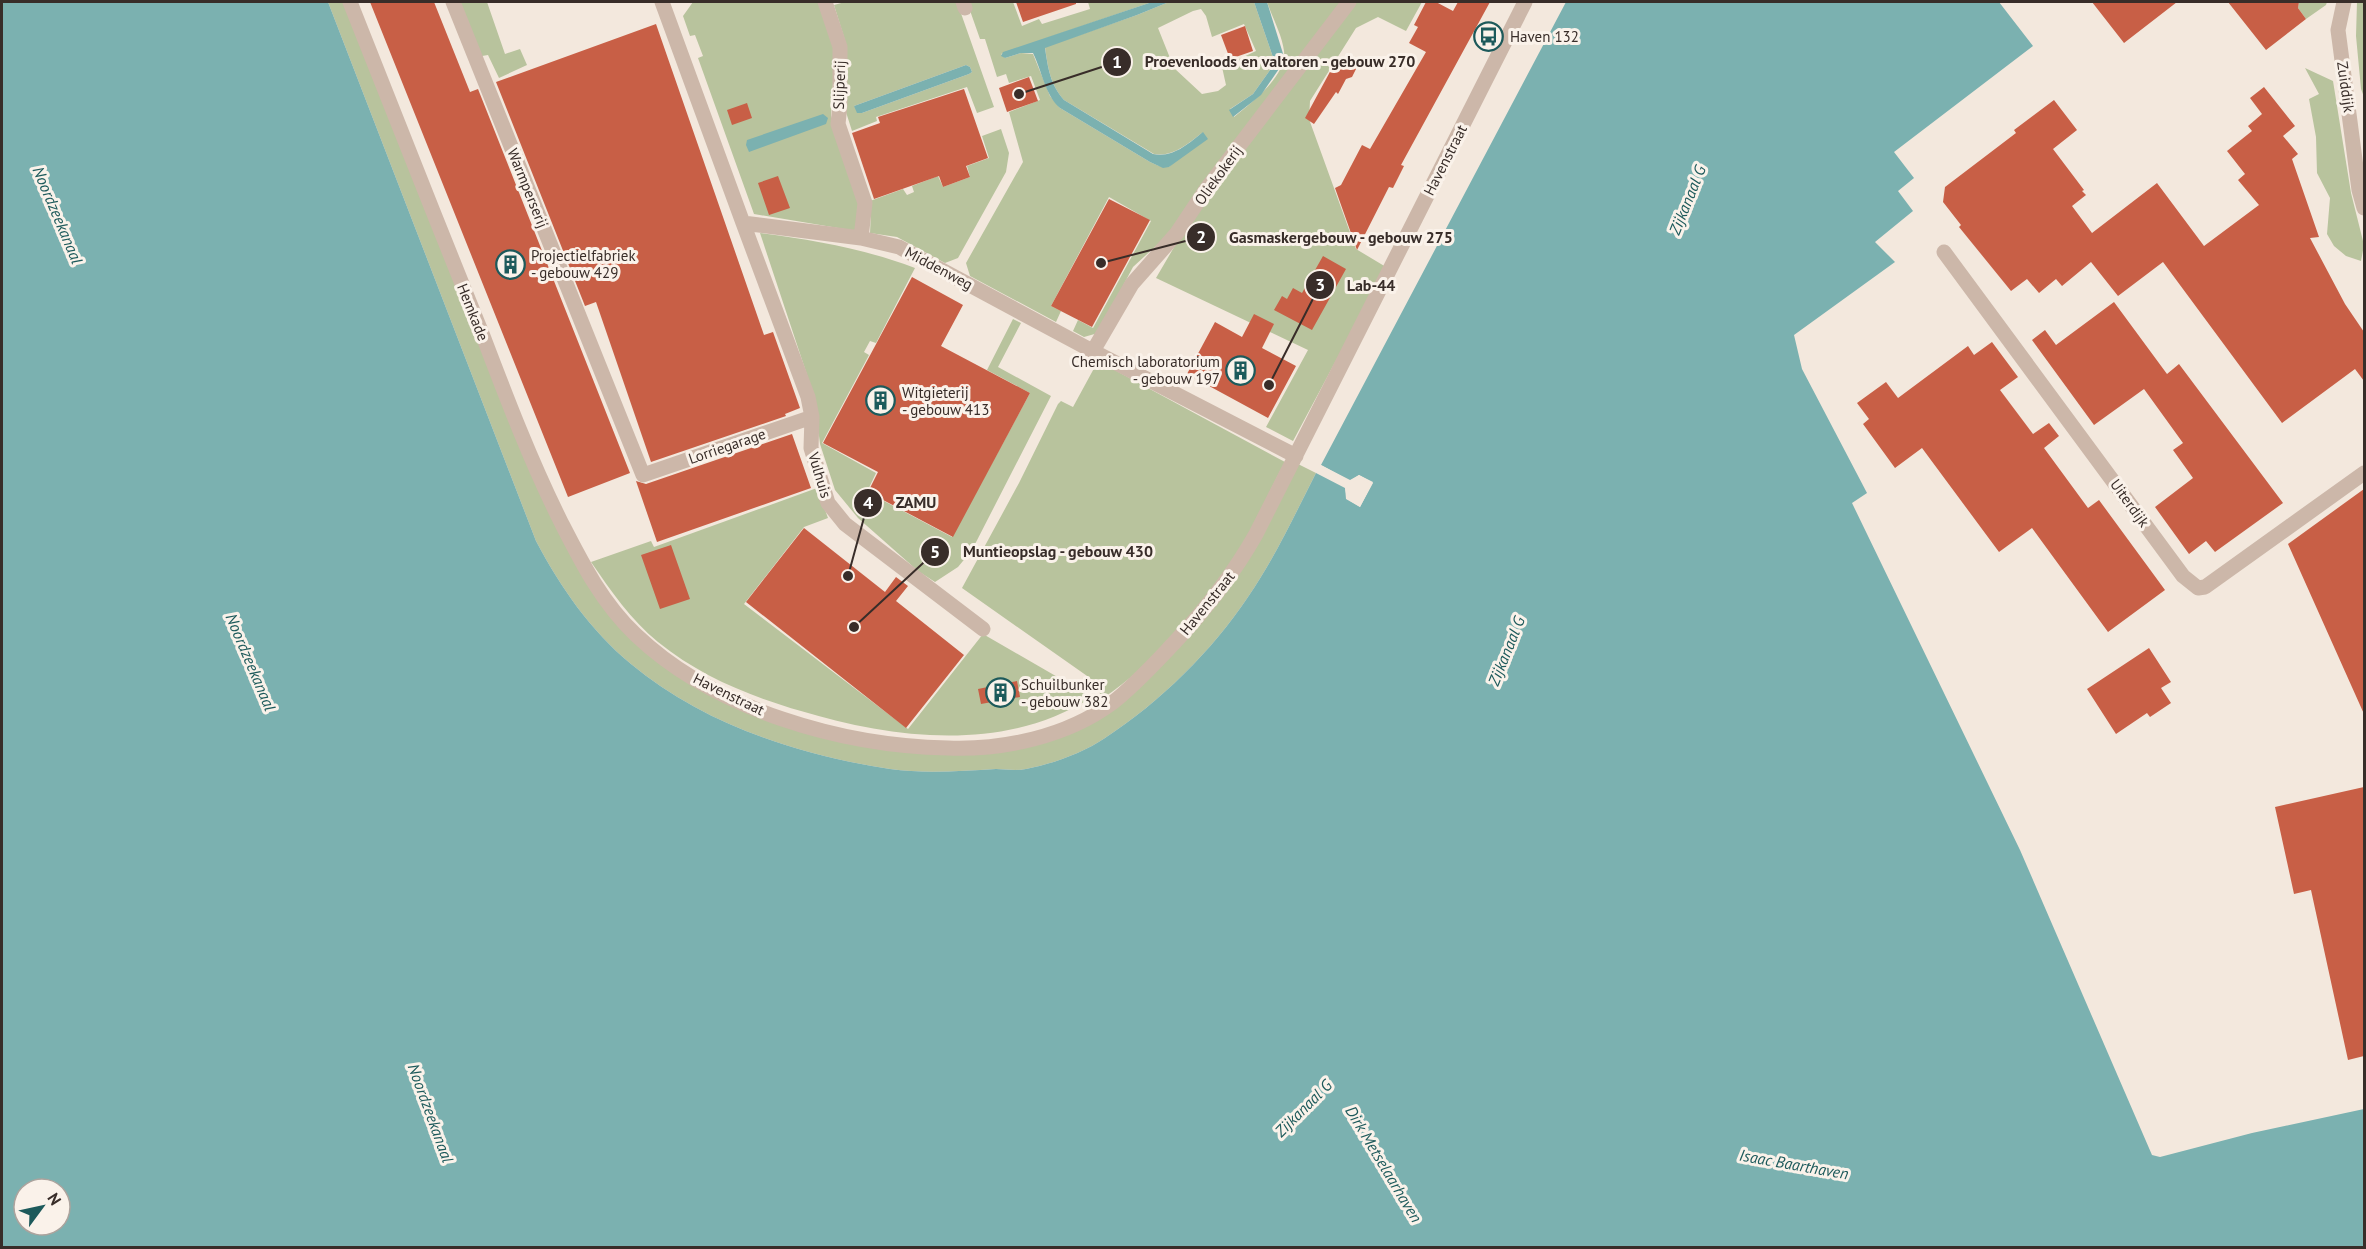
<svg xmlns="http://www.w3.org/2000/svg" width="2366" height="1249" font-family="'PT Sans',sans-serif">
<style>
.green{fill:#b8c39d;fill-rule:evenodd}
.water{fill:#7bb1b0;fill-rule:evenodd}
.pier{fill:#f3e8dd}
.building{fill:#c85f46}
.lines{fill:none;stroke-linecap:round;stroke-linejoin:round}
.minor{stroke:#ccb7a9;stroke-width:15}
.labels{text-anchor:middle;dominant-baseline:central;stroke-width:6;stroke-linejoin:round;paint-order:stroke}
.poi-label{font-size:15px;fill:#382d29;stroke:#faf2ea;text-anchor:start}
.street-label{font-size:15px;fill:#382d29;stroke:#faf2ea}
.water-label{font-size:16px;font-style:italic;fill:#1d5a5b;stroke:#faf2ea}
.leader{fill:none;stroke:#382d29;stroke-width:2}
.callout-dot{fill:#382d29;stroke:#faf2ea;stroke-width:2}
.mark-label{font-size:18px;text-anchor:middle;font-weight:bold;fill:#fff}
.callout-label{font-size:16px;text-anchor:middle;font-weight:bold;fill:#382d29;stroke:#faf2ea;stroke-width:6;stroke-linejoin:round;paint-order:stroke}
</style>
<rect width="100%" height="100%" fill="#f3e8dd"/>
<path class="green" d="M 328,2 L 347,2 L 596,596 L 712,695 L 930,752 L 1079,727 L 1183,640 L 1298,464 L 1316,473 C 1295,514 1275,558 1248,597 C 1212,651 1160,702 1105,738 C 1083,753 1052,764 1026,769 C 1016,771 1006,769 996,769 C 961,771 925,774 890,769 C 798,755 703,724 631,664 C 590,630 561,588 536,541 Z
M 460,2 L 487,2 L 505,54 L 520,49 L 527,65 L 499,78 L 488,55 L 482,56 Z
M 693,2 L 820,2 L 835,49 L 831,116 L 860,206 L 856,231 L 754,214 L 698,58 L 703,56 L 695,35 L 690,36 L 683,16 Z
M 845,2 L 957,2 L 994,107 L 977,113 L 967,87 L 876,117 L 877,121 L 852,131 L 845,109 L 847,47 L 834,5 ZM 966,65 L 970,67 L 972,72 L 969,74 L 862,113 L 854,106 Z
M 967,2 L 1013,2 L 1022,26 L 1039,19 L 1042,24 L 1090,9 L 1088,2 L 1152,2 L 1001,54 L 1005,58 L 1021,53 L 1033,54 L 1050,96 L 1060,108 L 1150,162 L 1159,166 L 1169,167 L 1203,132 C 1188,144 1173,157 1154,154 L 1064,100 C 1050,84 1048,68 1045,47 L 1137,15 L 1169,2 L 1254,2 L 1275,63 L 1253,94 L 1230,109 L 1234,117 C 1251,103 1287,76 1284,51 C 1282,35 1272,17 1267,2 L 1343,2 L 1171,232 L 1133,267 L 1098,333 L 1084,337 L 1073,331 L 1078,320 L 1093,328 L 1151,221 L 1109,197 L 1051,306 L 1061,311 L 1056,322 L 970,276 L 966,263 L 1023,162 L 1009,112 L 1040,100 L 1031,76 L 1009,83 L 1006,74 L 997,77 L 985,39 L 980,39 ZM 1201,9 L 1206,16 L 1212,37 L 1244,24 L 1256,51 L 1222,67 L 1226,85 L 1218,91 L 1202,94 L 1174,68 L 1158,28 L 1193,11 Z
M 1354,2 L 1422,2 L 1406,31 L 1378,17 L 1356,28 L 1310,101 L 1309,119 L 1356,249 L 1386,267 L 1293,441 L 1266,427 L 1308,350 L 1156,278 L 1187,225 Z
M 2299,2 L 2327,2 L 2326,5 L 2306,19 L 2298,8 Z
M 2357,2 L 2364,2 L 2364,97 L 2361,89 L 2356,36 Z
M 2305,68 L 2333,81 L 2351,193 L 2364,245 L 2361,261 L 2346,256 L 2334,246 L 2327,234 L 2330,198 L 2317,173 L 2316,137 L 2309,99 L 2319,94 Z
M 1001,129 L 1009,153 L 1006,172 L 958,258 L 945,263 L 897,237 L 870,233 L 871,213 L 870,201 L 903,189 L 907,195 L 914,192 L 912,186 L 938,176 L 943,187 L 970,177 L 967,166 L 989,158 L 982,136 Z
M 760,233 C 813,240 865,249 915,268 L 876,343 L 870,341 L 864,352 L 869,355 L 822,443 L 876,473 L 867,492 L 952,537 L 1030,393 L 987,370 L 1013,319 L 1021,323 L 998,367 L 1051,396 L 972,550 L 958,567 L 935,582 L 918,571 L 858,518 L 835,490 L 820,444 L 814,396 Z
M 1098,361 L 1285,462 C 1269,491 1256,523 1239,551 C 1210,599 1150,668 1103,698 L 1090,678 L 962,588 L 1019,483 L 1058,404 L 1061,401 L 1073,407 Z
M 817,488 L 828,518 L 804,527 L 744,604 L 908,729 L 983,634 L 1092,697 C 1005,753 894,739 801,711 C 749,696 700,676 658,642 C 631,620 611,591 591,562 L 651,541 L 654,547 Z"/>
<path class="water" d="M 2,2 L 328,2 L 536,541 C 561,588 590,630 631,664 C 703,724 798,755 890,769 C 925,774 961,771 996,769 C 1005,769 1016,771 1026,769 C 1052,764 1083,753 1105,738 C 1160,702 1212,651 1248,597 C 1275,558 1295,514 1316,473 L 1345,488 L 1347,499 L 1360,507 L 1373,483 L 1359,475 L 1350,481 L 1321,465 L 1566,2 L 1999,2 L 2033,46 L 1894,152 L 1914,178 L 1898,191 L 1913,211 L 1875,242 L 1895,262 L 1794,335 L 1802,369 L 1867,493 L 1852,503 L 2020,850 L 2152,1155 L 2160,1157 L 2252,1133 L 2364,1109 L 2364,1247 L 2,1248 ZM 24,1189 L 60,1189 L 60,1225 L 24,1225 Z
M 1152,2 L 1169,2 L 1137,15 L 1045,48 C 1048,68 1050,84 1064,100 L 1153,154 C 1173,158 1188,144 1203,132 L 1208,139 L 1169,167 L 1163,168 L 1150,162 L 1060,108 C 1045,95 1042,71 1033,53 L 1021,53 L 1005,58 L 1001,56 L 1003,52 Z
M 1254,2 L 1267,2 L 1285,60 L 1261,95 L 1233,117 L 1229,110 L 1253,94 L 1275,63 Z
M 966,65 L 970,67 L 972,72 L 969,74 L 862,113 L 857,113 L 854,106 Z
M 823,114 L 828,118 L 826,124 L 749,152 L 746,145 L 747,140 Z"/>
<path class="pier" d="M 1319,464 L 1350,480 L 1359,475 L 1373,482 L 1360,507 L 1346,499 L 1345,487 L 1314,471 L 1317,470 L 1347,485 L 1349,498 L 1359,503 L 1369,484 L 1360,478 L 1349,483 L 1320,468 Z"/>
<path class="building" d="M 370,2 L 434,2 L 470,92 L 478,89 L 630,473 L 568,497 Z
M 1016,2 L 1076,2 L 1076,4 L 1023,22 Z
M 1426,2 L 1436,2 L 1453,11 L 1458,2 L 1490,2 L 1401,165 L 1404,166 L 1393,188 L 1389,187 L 1357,250 L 1335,188 L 1341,185 L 1362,145 L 1370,149 L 1426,52 L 1409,43 L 1418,27 L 1414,25 Z
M 2092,2 L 2177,2 L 2124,43 Z
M 2228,2 L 2299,2 L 2298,8 L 2306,19 L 2266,50 Z
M 656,24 L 764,335 L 773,332 L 800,408 L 785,414 L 786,416 L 651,462 L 596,302 L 585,306 L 496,82 Z
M 1245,26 L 1253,51 L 1230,59 L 1221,35 Z
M 1338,57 L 1342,59 L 1343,57 L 1357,67 L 1352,77 L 1346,79 L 1338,94 L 1336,92 L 1314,124 L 1305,118 Z
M 1029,77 L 1038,101 L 1007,112 L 999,88 Z
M 2264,87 L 2295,126 L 2283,136 L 2298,154 L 2292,159 L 2319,237 L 2310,238 L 2345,304 L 2364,332 L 2364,381 L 2355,369 L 2282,423 L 2163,262 L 2118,296 L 2091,262 L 2062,286 L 2056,279 L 2039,293 L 2027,279 L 2011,291 L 1959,227 L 1961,225 L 1943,202 L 1945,187 L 2016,133 L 2014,130 L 2054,100 L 2077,130 L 2053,149 L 2084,190 L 2082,191 L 2086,195 L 2072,206 L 2092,233 L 2157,183 L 2204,246 L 2259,205 L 2238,180 L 2245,174 L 2227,151 L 2252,131 L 2248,126 L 2262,114 L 2250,98 Z
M 964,89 L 988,158 L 966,166 L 970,177 L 943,187 L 939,176 L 874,199 L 852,133 L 880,123 L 878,117 Z
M 747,103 L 752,118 L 732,125 L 727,110 Z
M 778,176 L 790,208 L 769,215 L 758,183 Z
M 1109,199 L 1150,220 L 1092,327 L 1051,306 Z
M 1323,256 L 1346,269 L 1312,330 L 1274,310 L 1282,296 L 1287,299 L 1293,288 L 1302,293 Z
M 912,277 L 963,305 L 941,346 L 1030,393 L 953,537 L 868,492 L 878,472 L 823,443 Z
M 2114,302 L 2167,374 L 2179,364 L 2283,503 L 2215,552 L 2206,541 L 2189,554 L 2155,507 L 2193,478 L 2173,450 L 2183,443 L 2144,389 L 2094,425 L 2032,340 L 2045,330 L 2056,345 Z
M 1254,314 L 1274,324 L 1262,348 L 1296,366 L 1268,418 L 1187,374 L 1215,322 L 1242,337 Z
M 1992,342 L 2018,377 L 2000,390 L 2033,434 L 2049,423 L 2059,436 L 2044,448 L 2088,508 L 2099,500 L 2165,590 L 2108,632 L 2032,528 L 1999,552 L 1922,448 L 1895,468 L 1863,424 L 1869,419 L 1857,403 L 1886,382 L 1898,398 L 1968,346 L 1974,355 Z
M 792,434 L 811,488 L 657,542 L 636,481 L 646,484 Z
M 2364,489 L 2364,714 L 2288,544 Z
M 804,528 L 885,592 L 896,577 L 908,586 L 896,601 L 964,655 L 906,728 L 746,602 Z
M 671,545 L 690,599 L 660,609 L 641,555 Z
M 2149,648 L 2171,682 L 2161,688 L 2171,703 L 2150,717 L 2147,713 L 2116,734 L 2087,689 Z
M 1017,681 L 1020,697 L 981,704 L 978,689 Z
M 2364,787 L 2364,1056 L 2348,1060 L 2311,890 L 2294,894 L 2275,807 Z"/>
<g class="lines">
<path class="minor" d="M 350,2 C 394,113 438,225 483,336 C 507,399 531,462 561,522 C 582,563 602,603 636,635 C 715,710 842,746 948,748 C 1003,750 1066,737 1112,703 C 1135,685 1154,664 1174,643 C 1206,609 1233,575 1256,534 L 1525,2
M 453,2 L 643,475 L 812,417
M 662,2 L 743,223 L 861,238 L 899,247 L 1085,347 L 1296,456
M 825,2 L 840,47 L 840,105 L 838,124 L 865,203 L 861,238
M 963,2 L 965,8
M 2344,2 L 2338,30 L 2359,190 L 2364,208
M 743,223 L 808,397 L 812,417 L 811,448 L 828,503 L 845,524 L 983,629
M 1944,252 L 2183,576 L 2198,588 L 2205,587 L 2364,473
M 1093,351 L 1132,284 L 1177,233 L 1207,188 L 1349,2"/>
</g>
<defs>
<symbol id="bus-ring" viewBox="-11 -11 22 22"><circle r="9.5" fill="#faf2ea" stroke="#1d5a5b" stroke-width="1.5"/><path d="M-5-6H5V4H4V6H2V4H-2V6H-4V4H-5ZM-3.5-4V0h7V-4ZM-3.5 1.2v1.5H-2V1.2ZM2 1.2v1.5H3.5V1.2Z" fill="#1d5a5b"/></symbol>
<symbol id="building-ring" viewBox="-11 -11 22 22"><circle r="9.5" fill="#faf2ea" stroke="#1d5a5b" stroke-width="1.5"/><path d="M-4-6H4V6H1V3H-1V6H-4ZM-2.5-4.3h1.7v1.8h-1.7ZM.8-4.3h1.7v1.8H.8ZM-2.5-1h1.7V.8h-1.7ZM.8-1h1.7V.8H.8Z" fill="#1d5a5b"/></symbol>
</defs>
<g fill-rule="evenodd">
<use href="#bus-ring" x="1472" y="20" width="33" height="33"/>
<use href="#building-ring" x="494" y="248" width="33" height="33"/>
<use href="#building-ring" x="1224" y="354" width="33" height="33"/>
<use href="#building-ring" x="864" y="384" width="33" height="33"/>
<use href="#building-ring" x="984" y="676" width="33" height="33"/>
</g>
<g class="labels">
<g class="poi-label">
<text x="1510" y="36">Haven 132</text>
<text x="531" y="255">Projectielfabriek<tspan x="531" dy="17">- gebouw 429</tspan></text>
<text x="1220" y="361" text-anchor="end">Chemisch laboratorium<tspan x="1220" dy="17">- gebouw 197</tspan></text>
<text x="902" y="392">Witgieterij<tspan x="902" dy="17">- gebouw 413</tspan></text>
<text x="1021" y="684">Schuilbunker<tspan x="1021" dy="17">- gebouw 382</tspan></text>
</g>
<g class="street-label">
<text transform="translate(839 85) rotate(-88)">Slijperij</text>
<text transform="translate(2346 87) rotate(82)">Zuiddijk</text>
<text transform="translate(1445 160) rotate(-63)">Havenstraat</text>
<text transform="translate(1218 175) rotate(-54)">Oliekokerij</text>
<text transform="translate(528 188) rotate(68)">Warmperserij</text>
<text transform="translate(939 268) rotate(28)">Middenweg</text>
<text transform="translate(473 312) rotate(68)">Hemkade</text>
<text transform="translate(727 446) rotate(-19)">Lorriegarage</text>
<text transform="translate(820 475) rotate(73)">Vulhuis</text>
<text transform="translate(2130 503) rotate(54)">Uiterdijk</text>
<text transform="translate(1207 603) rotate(-51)">Havenstraat</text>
<text transform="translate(729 694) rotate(26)">Havenstraat</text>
</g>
<g class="water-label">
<text transform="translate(1687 200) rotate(-68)">Zijkanaal G</text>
<text transform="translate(58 215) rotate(67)">Noordzeekanaal</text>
<text transform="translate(1506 651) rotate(-68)">Zijkanaal G</text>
<text transform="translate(251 662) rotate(67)">Noordzeekanaal</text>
<text transform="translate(1303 1108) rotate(-45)">Zijkanaal G</text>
<text transform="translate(431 1113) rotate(70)">Noordzeekanaal</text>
<text transform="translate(1384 1164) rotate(59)">Dirk Metselaarhaven</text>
<text transform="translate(1794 1164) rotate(10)">Isaac Baarthaven</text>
</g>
</g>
<path class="leader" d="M1019 94L1117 62M1101 263L1201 237M1269 385L1320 285M848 576L868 503M854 627L935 552"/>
<g class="callout-dot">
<circle cx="1019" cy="94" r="6"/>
<circle cx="1101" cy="263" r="6"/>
<circle cx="1269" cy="385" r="6"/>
<circle cx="848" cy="576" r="6"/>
<circle cx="854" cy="627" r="6"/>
<circle cx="1117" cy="62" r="15"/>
<circle cx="1201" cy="237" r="15"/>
<circle cx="1320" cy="285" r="15"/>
<circle cx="868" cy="503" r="15"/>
<circle cx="935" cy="552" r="15"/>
</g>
<g class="mark-label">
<text x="1117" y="68">1</text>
<text x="1201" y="243">2</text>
<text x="1320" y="291">3</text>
<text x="868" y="509">4</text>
<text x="935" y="558">5</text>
</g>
<g class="callout-label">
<text x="1280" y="67">Proevenloods en valtoren - gebouw 270</text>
<text x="1341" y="243">Gasmaskergebouw - gebouw 275</text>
<text x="1371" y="291">Lab-44</text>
<text x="916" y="508">ZAMU</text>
<text x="1058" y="557">Muntieopslag - gebouw 430</text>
</g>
<rect width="2366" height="1249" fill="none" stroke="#382d29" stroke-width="6"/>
<g transform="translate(42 1207) rotate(57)"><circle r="28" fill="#faf2ea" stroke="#aca39d" stroke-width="1.5"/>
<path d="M0-4.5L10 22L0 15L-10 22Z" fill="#1d5a5b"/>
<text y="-9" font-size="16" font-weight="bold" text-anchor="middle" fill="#382d29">N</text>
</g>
</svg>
